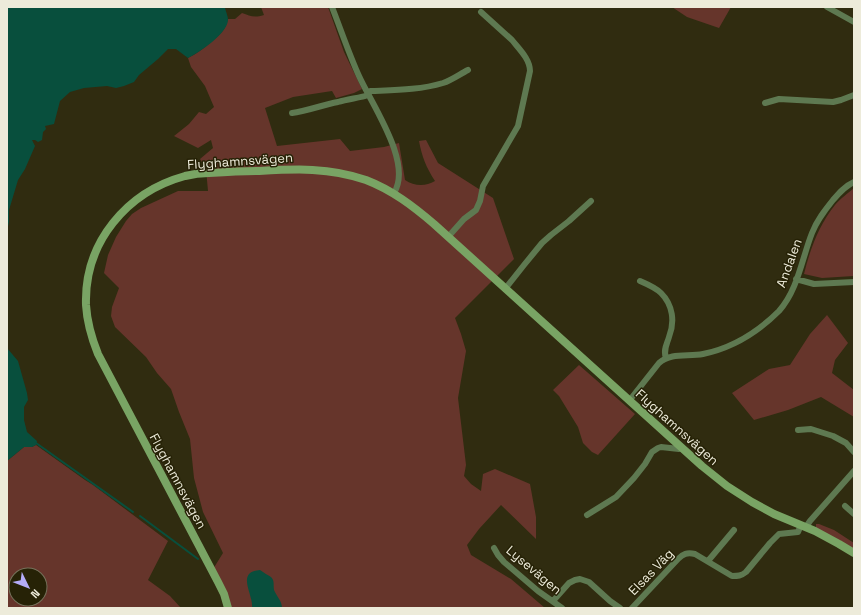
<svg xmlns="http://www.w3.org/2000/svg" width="861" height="615" font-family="'Space Grotesk',sans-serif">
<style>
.green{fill:#66352b;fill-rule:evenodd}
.water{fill:#084f3d}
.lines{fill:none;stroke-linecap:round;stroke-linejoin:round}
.stream{stroke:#084f3d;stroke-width:2}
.street{stroke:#5e7951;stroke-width:6}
.secondary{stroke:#79a464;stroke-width:8}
.labels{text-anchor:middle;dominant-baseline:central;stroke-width:3;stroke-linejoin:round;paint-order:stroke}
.street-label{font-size:13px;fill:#edebda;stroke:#262206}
</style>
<rect width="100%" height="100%" fill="#302c10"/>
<path class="green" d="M 261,7 L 328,7 L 344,52 L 362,89 L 354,93 L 336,98 L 332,91 L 293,97 L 265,108 L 277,146 L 340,139 L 350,151 L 384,147 L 399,143 L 405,180 C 414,186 425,187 435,181 C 426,167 422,157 419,141 L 426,140 L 438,163 L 493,198 L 514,259 L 455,318 L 461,334 L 466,351 L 458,398 L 466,465 L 464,476 L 471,484 L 481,491 L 483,474 L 495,469 L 530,484 L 536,517 L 536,539 L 501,505 L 479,529 L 467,545 L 471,555 L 511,579 L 545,608 L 225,608 L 222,598 L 210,574 L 223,553 L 203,512 L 194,478 L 190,439 L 179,412 L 171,389 L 157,373 L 146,357 L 115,327 L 111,316 L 112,307 L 119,288 L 104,273 L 108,255 L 116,237 L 126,221 L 132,214 L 141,208 L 178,191 L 208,191 L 206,169 L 200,159 L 213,148 L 211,140 L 198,148 L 174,136 L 189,124 L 199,112 L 206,114 L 214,107 L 205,86 L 191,67 L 188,58 C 198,53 204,48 212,41 C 220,35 226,29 228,19 L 235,19 L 242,13 C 250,16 254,18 264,15 Z
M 672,7 L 731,7 L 719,28 L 687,17 Z
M 854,188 L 854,276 L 822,278 L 804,274 C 810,249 819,225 835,205 C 840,199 848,193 854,188 Z
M 827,315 L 848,343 L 835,360 L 832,373 L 854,390 L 854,417 L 821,397 L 788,410 L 754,420 L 732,393 L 769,369 L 790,365 L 810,334 Z
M 579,365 L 635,414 L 598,455 L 592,452 L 583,443 L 578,427 L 559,396 L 553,390 Z
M 36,445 L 85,480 L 93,485 L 168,541 L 148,580 L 170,596 L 181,608 L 7,608 L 7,461 L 24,447 L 32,447 ZM 16,575 L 40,575 L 40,599 L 16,599 Z
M 816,524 L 819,524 L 834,530 L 854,543 L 854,549 L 816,528 Z"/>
<path class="water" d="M 7,7 L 226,7 L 225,8 C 226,12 228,16 228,20 C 227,34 200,52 188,58 L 176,49 L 168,49 L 158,59 L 139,75 L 134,82 L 124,86 L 116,88 L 107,86 L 84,88 L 70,92 L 60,101 L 54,124 L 45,126 L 46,129 L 43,132 L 42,140 L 38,142 L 35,140 L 32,140 L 35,146 L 25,169 L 18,180 L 9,210 L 9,222 L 7,231 Z
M 7,348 L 18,361 L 27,393 L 28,400 L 24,407 L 24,420 L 27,432 L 37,441 L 36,445 L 32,447 L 24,447 L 7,461 Z
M 260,570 C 264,573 268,575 271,577 C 275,581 273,585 274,590 C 277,597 282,601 282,608 L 252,608 C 254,595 235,572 260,570 Z"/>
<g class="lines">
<path class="stream" d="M 36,443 L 133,512
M 140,516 L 198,559"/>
<path class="street" d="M 332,7 C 341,30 349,54 359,76 C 372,105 413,163 394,193
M 827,7 L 854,22
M 367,92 L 371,91 C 395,90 420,90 443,83 C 452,80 460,74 468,70
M 765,103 L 779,99 L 833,102 L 841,100 L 854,95
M 292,113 C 307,111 322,105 338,102 C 348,99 359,98 369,95
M 448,237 L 464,219 L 476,210 L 480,201 L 483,186 L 518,126 L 530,71 C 530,59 519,49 512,40 L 481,12
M 796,279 L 814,284 L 854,282
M 640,281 C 647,284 656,288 661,293 C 673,305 675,322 669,337 C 667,344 663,350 666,358
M 505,289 L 524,265 L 542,243 L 551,235 L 569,221 L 591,201
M 629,401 L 659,363 C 671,352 688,357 703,354 C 732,348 758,332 779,311 C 798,290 802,258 812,233 C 817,220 825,210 833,200 C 839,193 845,186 854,182
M 798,430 L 811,429 L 833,436 L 846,443 L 854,452
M 845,506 L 854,514
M 587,515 L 616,497 L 634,478 L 645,464 L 652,452 L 658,448 L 661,447 L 679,449 L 681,447
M 806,527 L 810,521 L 854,471
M 494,548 L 498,555 L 504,562 L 538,591 L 562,608
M 708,561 L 734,530
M 553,601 L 569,583 L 575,580 L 580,579 L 589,582 L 610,601 L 620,608
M 632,608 L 678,559 C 683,554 687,552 695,554 L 732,576 C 738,576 741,576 746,572 L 770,543 L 779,534 L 798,532 L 801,525"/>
<path class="secondary" d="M 228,608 L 224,594 L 218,582 L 98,354 C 92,339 87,322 86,305 C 84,242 127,192 185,176 C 193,174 201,173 209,173 C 225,172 242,171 258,171 C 295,169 329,167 366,180 C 392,190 413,206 434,224 L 702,466 L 727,486 L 752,502 L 774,514 L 815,531 L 839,544 L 854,553"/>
</g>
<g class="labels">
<g class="street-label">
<text transform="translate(240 161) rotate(-4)">Flyghamnsvägen</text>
<text transform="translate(789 263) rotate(-70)">Andalen</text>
<text transform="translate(677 427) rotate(42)">Flyghamnsvägen</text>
<text transform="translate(178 481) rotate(62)">Flyghamnsvägen</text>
<text transform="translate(534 570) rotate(40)">Lysevägen</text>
<text transform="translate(651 572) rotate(-46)">Elsas Väg</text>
</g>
</g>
<rect width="861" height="615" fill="none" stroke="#edebda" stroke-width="16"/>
<g transform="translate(28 587) rotate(133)"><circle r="19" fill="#262206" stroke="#76725b"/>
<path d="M0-3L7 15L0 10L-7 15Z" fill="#b5acf8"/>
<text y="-6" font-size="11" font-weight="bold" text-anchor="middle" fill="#edebda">N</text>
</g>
</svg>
